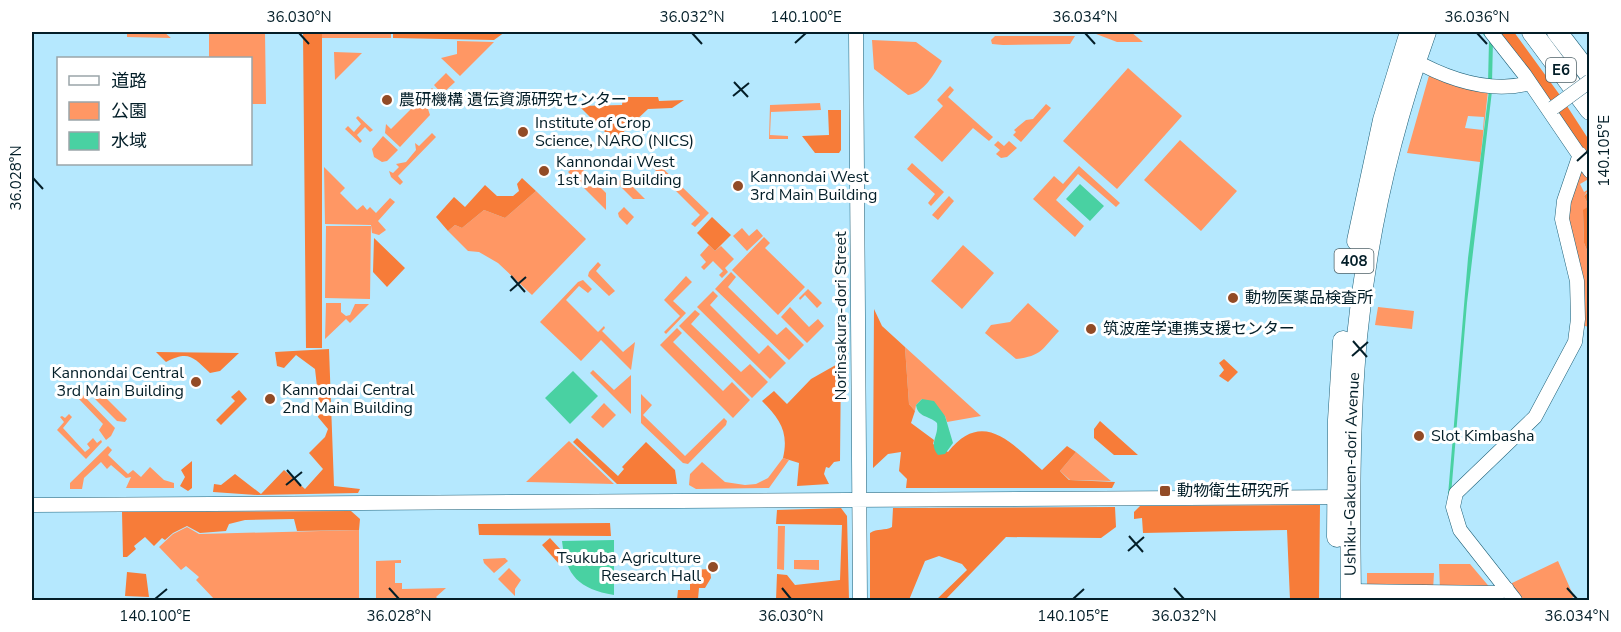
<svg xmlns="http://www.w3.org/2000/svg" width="1621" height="632" font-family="'Nunito Sans','Noto Sans JP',sans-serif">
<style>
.green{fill:#ff9764;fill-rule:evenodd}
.forest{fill:#f77c39}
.water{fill:#49d1a2}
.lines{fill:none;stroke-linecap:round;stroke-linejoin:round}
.minor-casing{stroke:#1e6078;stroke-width:15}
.highway-casing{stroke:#1e6078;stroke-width:21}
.minor{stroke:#fff;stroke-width:14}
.highway{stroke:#fff;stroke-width:20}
.minor-bridge-casing{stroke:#1e6078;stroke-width:15;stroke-linecap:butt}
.minor-bridge{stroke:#fff;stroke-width:14}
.ticks{fill:none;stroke:#031e28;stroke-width:2}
.poi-dot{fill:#924b26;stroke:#fff;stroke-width:2}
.labels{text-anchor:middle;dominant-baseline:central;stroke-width:6;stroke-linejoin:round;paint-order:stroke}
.shield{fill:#fff;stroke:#4f6268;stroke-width:1.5}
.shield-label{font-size:15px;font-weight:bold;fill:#031e28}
.poi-label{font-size:16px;fill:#031e28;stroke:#fff;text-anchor:start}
.street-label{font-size:16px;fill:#031e28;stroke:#fff}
.neatline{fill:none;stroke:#031e28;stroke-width:2}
.ticks-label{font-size:15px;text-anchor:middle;fill:#031e28}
</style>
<rect width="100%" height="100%" fill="#b5e8fe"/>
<path class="green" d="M 127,32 L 164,32 L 171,38 L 127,37 Z
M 209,32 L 265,32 L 266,104 L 251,104 L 250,58 L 209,58 Z
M 321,32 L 391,32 L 391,38 L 321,38 Z
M 1091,32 L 1131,32 L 1143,42 L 1117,42 Z
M 995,36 L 1075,36 L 1070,44 L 1003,45 L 992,44 L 991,40 Z
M 872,40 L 916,42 L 942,61 C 934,74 924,93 908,95 L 874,69 Z
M 457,41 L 493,42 L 494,42 L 460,76 L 441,58 L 457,54 Z
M 334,52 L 362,53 L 335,80 Z
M 1128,68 L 1182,116 L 1117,189 L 1063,141 Z
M 1430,72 L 1488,91 L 1480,162 L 1407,153 ZM 1468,116 L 1484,117 L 1483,130 L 1465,128 Z
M 446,73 L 455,82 L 442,94 L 434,85 Z
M 950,86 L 954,90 L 948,97 L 993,137 L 989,141 L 973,128 L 942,162 L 914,137 L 943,106 L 937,100 Z
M 432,88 L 440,96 L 428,109 L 430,115 L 400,147 L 385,133 L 386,124 L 391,129 Z
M 820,103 L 821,110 L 771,112 L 770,135 L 788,136 L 788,139 L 769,139 L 770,105 Z
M 1046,104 L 1051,108 L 1021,142 L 1013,135 L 1016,132 L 1014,130 L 1026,120 L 1033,119 Z
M 358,116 L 373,130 L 370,132 L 365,127 L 357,135 L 362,141 L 360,143 L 345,129 L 348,126 L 354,132 L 361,124 L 356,118 Z
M 432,133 L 436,137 L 398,176 L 403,182 L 400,185 L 391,177 L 389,171 L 393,173 L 399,167 L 396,164 L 406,162 L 416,150 L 415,143 L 419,146 Z
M 383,136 L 398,150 L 387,161 L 382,162 L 374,157 L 372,149 Z
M 1180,140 L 1237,191 L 1201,231 L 1144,180 Z
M 998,141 L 1004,146 L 1009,141 L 1017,148 L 1007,157 L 1001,158 L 996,154 L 1000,150 L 994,145 Z
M 652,158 L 709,213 L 695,227 L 691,224 L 700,215 L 648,163 Z
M 912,163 L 944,192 L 931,206 L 928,203 L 935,194 L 907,169 Z
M 1582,163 L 1590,178 L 1589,184 L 1587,180 L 1580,184 L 1584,192 L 1589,189 L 1584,196 L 1589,206 L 1583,211 L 1584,243 L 1589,255 L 1589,327 L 1581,325 L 1566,221 L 1575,180 Z
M 577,164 L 606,193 L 606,210 L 568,172 Z
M 1079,166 L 1120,203 L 1116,207 L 1078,174 L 1056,200 L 1084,226 L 1075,237 L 1033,199 L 1054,176 L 1063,184 Z
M 324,167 L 345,188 L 340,193 L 357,210 L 363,205 L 367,210 L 370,207 L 376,213 L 390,198 L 395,202 L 378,221 L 386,230 L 379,235 L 372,233 L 371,225 L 325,224 Z
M 623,177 L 645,199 L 633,199 L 617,183 Z
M 536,191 L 586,239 L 532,295 L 498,263 L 479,252 L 468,251 L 448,231 L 455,225 L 462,228 L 484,210 L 505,218 Z
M 949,196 L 954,201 L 938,220 L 932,215 Z
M 624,207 L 634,217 L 627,225 L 619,217 L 618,213 Z
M 326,226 L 371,226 L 370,299 L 325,298 Z
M 742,228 L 749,236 L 757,229 L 763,236 L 747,251 L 733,236 Z
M 764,237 L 770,243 L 765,248 L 805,287 L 778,315 L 732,270 Z
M 709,245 L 715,251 L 721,246 L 734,259 L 725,268 L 728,272 L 722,278 L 719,275 L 723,271 L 713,261 L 704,270 L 701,267 L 706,262 L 700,255 Z
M 963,245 L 994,273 L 962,309 L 931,281 Z
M 598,262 L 601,265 L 596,271 L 615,291 L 609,296 L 588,276 L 589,272 Z
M 731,272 L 736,277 L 728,287 L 777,335 L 786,327 L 804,345 L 789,360 L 715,289 Z
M 686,276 L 692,282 L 673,301 L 686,313 L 666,334 L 664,332 L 680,316 L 664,300 Z
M 583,280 L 592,289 L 588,293 L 579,286 L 566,300 L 598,332 L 604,326 L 605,328 L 602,331 L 623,352 L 635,342 L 631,370 L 601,340 L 581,361 L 540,322 L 578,282 Z
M 808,289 L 822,303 L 817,308 L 805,295 L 800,300 L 799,298 Z
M 713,291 L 718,296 L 710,305 L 759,354 L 768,345 L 786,363 L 770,379 L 697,307 Z
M 326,303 L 341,303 L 341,312 L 346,316 L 350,315 L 355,304 L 369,304 L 350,323 L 346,319 L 325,339 Z
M 1028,303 L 1059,331 C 1042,349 1042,356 1016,359 L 985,333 L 991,325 L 1010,322 Z
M 790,307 L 809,327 L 818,319 L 824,326 L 807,343 L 781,317 Z
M 1378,307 L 1414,311 L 1412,329 L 1375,325 Z
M 695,310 L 700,314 L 691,324 L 741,372 L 750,364 L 768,382 L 752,398 L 679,326 Z
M 677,328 L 682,333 L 673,342 L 723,391 L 732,382 L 750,400 L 733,418 L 660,345 Z
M 905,347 L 981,416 L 947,422 L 945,416 L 922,399 L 916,405 L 915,411 L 909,404 Z
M 593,370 L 614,390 L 631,375 L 631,414 L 590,373 Z
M 99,391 L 127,419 L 125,422 L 117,421 L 94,398 Z
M 81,393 L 115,428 L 111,436 L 106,440 L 99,430 L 103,424 L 77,397 Z
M 641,394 L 652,405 L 643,415 L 685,456 L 724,418 L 727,421 L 726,425 L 688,464 L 683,463 L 641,423 Z
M 604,403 L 616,415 L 603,428 L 591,417 Z
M 69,414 L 72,417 L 63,428 L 85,452 L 90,448 L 87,444 L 93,438 L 97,443 L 101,440 L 102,442 L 86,459 L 57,430 L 64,422 L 60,417 L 62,416 L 65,418 Z
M 569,441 L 614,484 L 526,482 Z
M 108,446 L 112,450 L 108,455 L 128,474 L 133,470 L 141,477 L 150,467 L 164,480 L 174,483 L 174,488 L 126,488 L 131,477 L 126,478 L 111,465 L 107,469 L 101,462 L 84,478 L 82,489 L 70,489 L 70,483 Z
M 1076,452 L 1111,481 L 1070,480 L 1060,471 Z
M 783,458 L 789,460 L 769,488 L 696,489 L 689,485 L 690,474 L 702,462 L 725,482 L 745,485 L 756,484 L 768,478 Z
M 778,526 L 785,526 L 784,570 L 777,569 Z
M 187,527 L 199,534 L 359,530 L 359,600 L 215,600 L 196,580 L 199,577 L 186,566 L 181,570 L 159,547 L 173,534 Z
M 505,558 L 508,561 L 494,573 L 484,563 L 483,559 Z
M 401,560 L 401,563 L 395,563 L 395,583 L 402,583 L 402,589 L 446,588 L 436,597 L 439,600 L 376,600 L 376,561 Z
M 794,560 L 819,560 L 819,570 L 794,569 Z
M 1558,561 L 1574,597 L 1567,600 L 1519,600 L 1508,585 Z
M 1439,564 L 1470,564 L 1492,590 L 1440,590 Z
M 509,568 L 521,580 L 515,589 L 515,596 L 498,579 Z
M 1367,573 L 1434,573 L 1433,590 L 1367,589 Z"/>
<path class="forest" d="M 303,32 L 322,32 L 322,348 L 306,348 Z
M 393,32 L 505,32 L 494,40 L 393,38 Z
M 1497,32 L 1514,32 L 1562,98 L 1551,105 Z
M 623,97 L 658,97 L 659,101 L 684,100 L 672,108 L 648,109 L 614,141 L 579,106 L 622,105 Z
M 1565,103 L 1589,140 L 1589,161 L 1556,109 Z
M 828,110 L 841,110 L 841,150 L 839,153 L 815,153 L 802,136 L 829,135 Z
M 522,178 L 536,191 L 505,218 L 484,210 L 462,228 L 455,225 L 448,231 L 436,217 L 454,197 L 465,207 L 485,185 L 497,196 L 513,196 L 519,191 L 517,184 Z
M 1589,191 L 1589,255 L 1584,243 L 1583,210 L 1589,206 L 1584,196 Z
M 712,217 L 731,235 L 715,251 L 697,233 Z
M 374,238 L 405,268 L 387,287 L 373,272 Z
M 874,309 L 882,326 L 905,347 L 909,404 L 915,411 L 911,423 L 934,440 L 933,444 L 948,452 C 983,408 1012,444 1042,470 L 1067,446 L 1076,452 L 1060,471 L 1069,480 L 1115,482 L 1112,488 L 906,488 L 907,479 L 899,471 L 901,452 L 888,454 L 873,468 Z
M 329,349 L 334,486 L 360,489 L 358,493 L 257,495 L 213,492 L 214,484 L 221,485 L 235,474 L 261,494 L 284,470 L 305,489 L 323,469 L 309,453 L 325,437 L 328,429 L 318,417 L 319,404 L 315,369 L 296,355 L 284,368 L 277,366 L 275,352 Z
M 156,352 L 239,353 L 220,371 L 210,373 C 193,357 189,350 166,362 Z
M 1224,359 L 1238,372 L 1228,382 L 1219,376 L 1224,370 L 1219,363 Z
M 841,362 L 840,461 L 834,462 L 829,468 L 826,467 L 824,474 L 829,484 L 797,486 L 799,463 L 783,458 C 789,432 780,419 762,401 L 774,391 L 787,404 L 811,379 Z
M 239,390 L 247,399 L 221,425 L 216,420 L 235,401 L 231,397 Z
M 1100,421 L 1138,455 L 1114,455 L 1094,438 L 1094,429 Z
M 577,438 L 618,476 L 624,469 L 622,467 L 646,442 L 675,470 L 677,484 L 617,484 L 573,442 Z
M 192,461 L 192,488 L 188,491 L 180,486 L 185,477 L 181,470 Z
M 1320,505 L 1319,600 L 1290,600 L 1287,530 L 1143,533 L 1142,518 L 1134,519 L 1134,512 L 1140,506 Z
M 1115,507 L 1116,527 L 1101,538 L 1006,537 L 945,600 L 936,600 L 967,570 L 962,564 L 939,556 L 925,561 L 909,600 L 870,600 L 870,533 C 877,528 885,531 892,527 L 893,508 Z
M 841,508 L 847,516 L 849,600 L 776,600 L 777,574 L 787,575 L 795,585 L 840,580 L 842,525 L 776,524 L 777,510 Z
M 351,511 L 360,519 L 359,530 L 297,531 L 294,519 L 245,520 L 229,524 L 226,531 L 200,533 L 187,526 L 173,533 L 165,540 L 162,538 L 154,546 L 145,537 L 134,546 L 136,549 L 127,557 L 123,557 L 122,512 Z
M 610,523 L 611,536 L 479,535 L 478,524 Z
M 550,538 L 561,550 L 562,563 L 560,565 L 542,545 Z
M 710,569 L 711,578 L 705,588 L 699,588 L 698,599 L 677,600 L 678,590 L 690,590 L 690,570 Z
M 127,572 L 146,574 L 149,597 L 125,596 Z"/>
<path class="water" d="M 1481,32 L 1486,32 L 1493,40 L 1492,83 L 1488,83 L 1489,41 Z
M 1489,90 L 1492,91 L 1467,303 L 1450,507 L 1447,507 L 1468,258 Z
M 1080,184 L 1104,206 L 1090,221 L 1066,199 Z
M 573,371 L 598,396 L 570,424 L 545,398 Z
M 922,399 L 934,401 L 945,416 L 953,443 L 945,454 L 938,455 C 928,443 939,437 937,423 C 929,415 918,418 916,405 Z
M 614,540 L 614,595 C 579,589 566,576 562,541 Z"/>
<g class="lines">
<defs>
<path id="minor" d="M 856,32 L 860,600
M 1491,32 L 1524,74 L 1590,171
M 1410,58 C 1445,78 1489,94 1530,83
M 32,505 L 1346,497
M 1351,591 L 1497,593 L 1507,589
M 1515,600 L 1460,530 L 1453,507 L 1456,493 L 1535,417 L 1575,342 L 1578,319 L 1577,281 L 1562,219 L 1564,201 L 1580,154"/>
<g id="highway">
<path d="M 1532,32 L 1590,110"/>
<path d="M 1557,32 L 1590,75"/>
<path d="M 1357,241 L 1383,120 L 1410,32"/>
<path d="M 1337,537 L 1338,420 L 1343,341"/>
<path id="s1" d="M 1351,600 C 1350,513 1349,425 1357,337 C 1367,233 1391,130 1426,32"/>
</g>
</defs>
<use href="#minor" class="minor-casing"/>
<use href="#highway" class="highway-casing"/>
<use href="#minor" class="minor"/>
<use href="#highway" class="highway"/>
<defs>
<path id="minor-bridge" d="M 1553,108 L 1590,81"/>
</defs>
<use href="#minor-bridge" class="minor-bridge-casing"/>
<use href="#minor-bridge" class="minor-bridge"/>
</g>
<path class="ticks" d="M 299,33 L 309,44M 692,33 L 702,44M 1085,33 L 1095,44M 1477,33 L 1487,44M 795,43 L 806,33M 734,82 L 748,97M 733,96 L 749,83M 1577,161 L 1588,151M 33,178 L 43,189M 511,276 L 525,292M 510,291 L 526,277M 1353,341 L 1367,357M 1352,356 L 1368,342M 287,470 L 301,486M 286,485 L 302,472M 1129,536 L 1143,552M 1128,551 L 1144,537M 389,588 L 399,599M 782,588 L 791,599M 1174,588 L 1184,599M 1567,588 L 1577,599M 155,599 L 167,589M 1073,599 L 1084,589"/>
<g class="poi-dot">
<circle cx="387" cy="100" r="6"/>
<circle cx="523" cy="132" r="6"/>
<circle cx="544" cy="171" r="6"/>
<circle cx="738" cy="186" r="6"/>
<circle cx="1233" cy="298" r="6"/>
<circle cx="1091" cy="329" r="6"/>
<circle cx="196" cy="382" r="6"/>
<circle cx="270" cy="399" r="6"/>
<circle cx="1419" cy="436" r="6"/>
<rect x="1159" y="485" width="12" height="12" rx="3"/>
<circle cx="713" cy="567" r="6"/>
</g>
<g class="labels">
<g class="shield">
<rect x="1546" y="58" width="30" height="24" rx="4.5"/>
<rect x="1334.5" y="249" width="39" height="24" rx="4.5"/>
</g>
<g class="shield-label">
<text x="1561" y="70">E6</text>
<text x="1354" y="261">408</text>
</g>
<g class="poi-label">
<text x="399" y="100">農研機構 遺伝資源研究センター</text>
<text x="535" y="123">Institute of Crop<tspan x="535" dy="18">Science, NARO (NICS)</tspan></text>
<text x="556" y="162">Kannondai West<tspan x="556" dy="18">1st Main Building</tspan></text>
<text x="750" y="177">Kannondai West<tspan x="750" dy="18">3rd Main Building</tspan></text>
<text x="1245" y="298">動物医薬品検査所</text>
<text x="1103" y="329">筑波産学連携支援センター</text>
<text x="184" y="373" text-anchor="end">Kannondai Central<tspan x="184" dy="18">3rd Main Building</tspan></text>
<text x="282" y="390">Kannondai Central<tspan x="282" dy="18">2nd Main Building</tspan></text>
<text x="1431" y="436">Slot Kimbasha</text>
<text x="1177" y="491">動物衛生研究所</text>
<text x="701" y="558" text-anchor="end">Tsukuba Agriculture<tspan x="701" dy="18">Research Hall</tspan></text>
</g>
<g class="street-label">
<text transform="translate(841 316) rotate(-90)">Norinsakura-dori Street</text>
<text stroke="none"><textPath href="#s1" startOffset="126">Ushiku-Gakuen-dori Avenue</textPath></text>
</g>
</g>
<rect width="1621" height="632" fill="none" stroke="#ffffff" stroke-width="66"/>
<rect x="57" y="57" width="195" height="108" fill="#ffffff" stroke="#9aa5a9" stroke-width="1.5"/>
<rect x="69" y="76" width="30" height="9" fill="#ffffff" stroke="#9aa5a9" stroke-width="1.5"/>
<text x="111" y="87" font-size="18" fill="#031e28">道路</text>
<rect x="69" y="102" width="30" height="18" fill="#ff9764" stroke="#9aa5a9" stroke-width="1.5"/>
<text x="111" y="117" font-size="18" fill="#031e28">公園</text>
<rect x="69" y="132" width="30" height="18" fill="#49d1a2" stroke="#9aa5a9" stroke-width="1.5"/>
<text x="111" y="147" font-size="18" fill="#031e28">水域</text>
<rect x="33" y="33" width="1555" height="566" class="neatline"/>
<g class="ticks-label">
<text x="299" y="22">36.030°N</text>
<text x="692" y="22">36.032°N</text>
<text x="806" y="22">140.100°E</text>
<text x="1085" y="22">36.034°N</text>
<text x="1477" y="22">36.036°N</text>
<text transform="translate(1604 151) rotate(-90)" y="5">140.105°E</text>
<text transform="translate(16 178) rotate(-90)" y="5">36.028°N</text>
<text x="155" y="621">140.100°E</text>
<text x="399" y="621">36.028°N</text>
<text x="791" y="621">36.030°N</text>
<text x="1073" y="621">140.105°E</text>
<text x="1184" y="621">36.032°N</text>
<text x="1577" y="621">36.034°N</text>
</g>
</svg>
